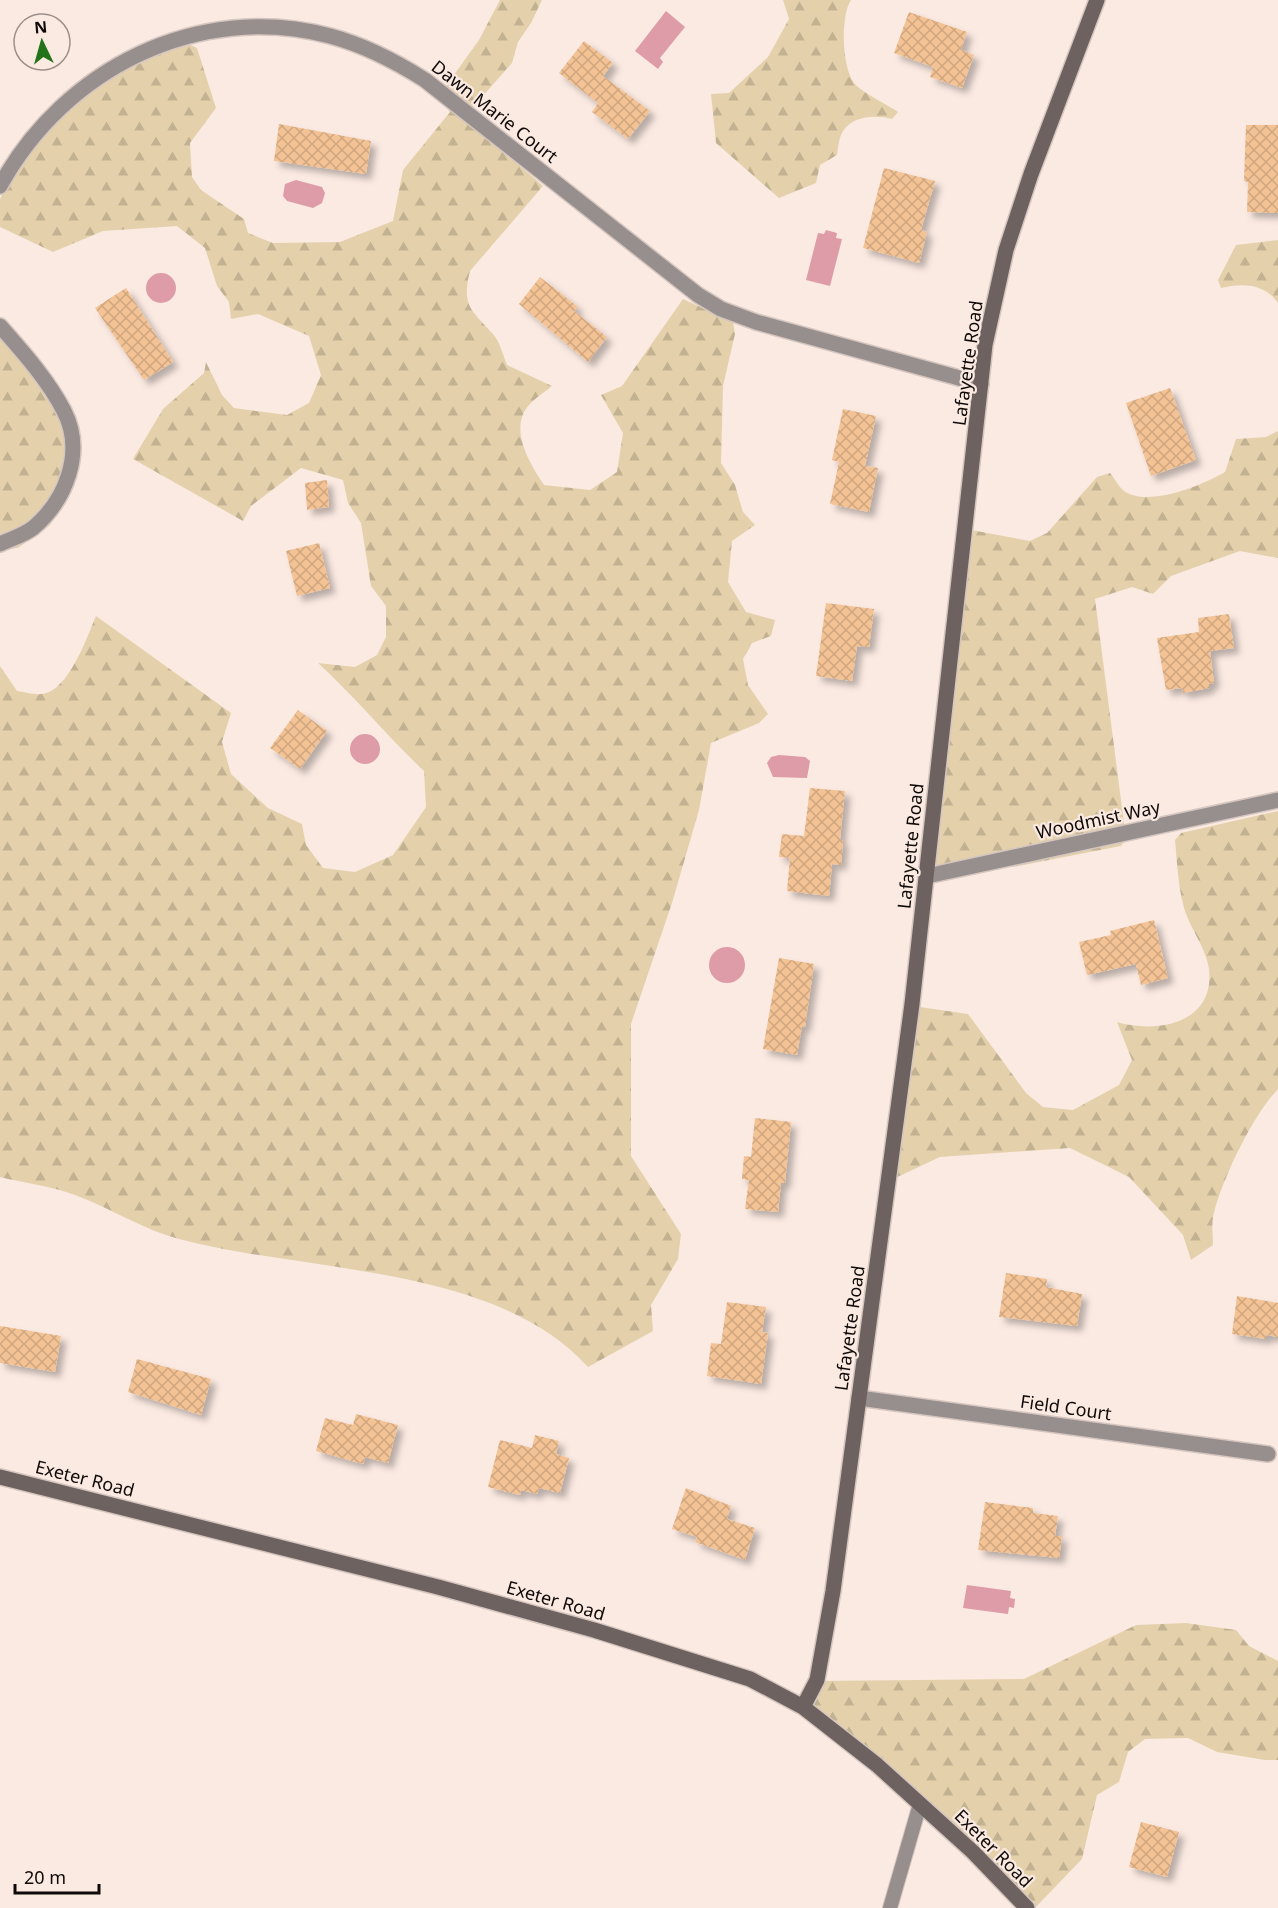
<svg xmlns="http://www.w3.org/2000/svg" width="1278" height="1908" font-family="'Noto Sans',sans-serif">
<style>
.forest{fill:url(#forest-firs)}
.water{fill:#de9ba8}
.building{fill:url(#building-cross-hatch);filter:url(#shadow)}
.lines{fill:none;stroke-linecap:round;stroke-linejoin:round}
.lane-casing{stroke:#d5c6bf;stroke-width:16}
.street-casing{stroke:#d5c6bf;stroke-width:18}
.secondary-casing{stroke:#d5c6bf;stroke-width:18}
.lane{stroke:#978f8e;stroke-width:14}
.street{stroke:#978f8e;stroke-width:15}
.secondary{stroke:#6e6261;stroke-width:15}
.labels{text-anchor:middle;dominant-baseline:central;stroke-width:4.5;stroke-linejoin:round;paint-order:stroke}
.street-label{font-size:18px;fill:#0f0a08;stroke:#fbeae2}
</style>
<defs>
<pattern id="forest-firs" width="22" height="20" patternUnits="userSpaceOnUse" patternTransform="scale(1.5)"><rect width="22" height="20" fill="#e4d1ac"/><path d="M5 1l3.5 6h-7zM16 11l3.5 6h-7z" fill="#c2b292"/></pattern>
<pattern id="building-cross-hatch" width="8" height="8" patternUnits="userSpaceOnUse" patternTransform="scale(1.5)"><rect width="8" height="8" fill="#f4c395"/><path d="M0 0l8 8M0 8l8-8" fill="none" stroke="#d0a67f"/></pattern>
<filter id="shadow"><feDropShadow dx="5.5" dy="5.5" stdDeviation="3" flood-color="#0004"/></filter>
</defs>
<rect width="100%" height="100%" fill="#fbeae2"/>
<path class="forest" d="M 500,0 L 542,0 L 531,23 L 518,42 L 512,63 L 466,115 L 471,123 L 543,186 L 470,271 C 461,307 472,310 493,334 C 500,342 503,355 507,365 L 552,386 C 545,392 535,398 529,405 C 508,429 530,464 544,485 L 590,490 L 617,472 L 623,433 L 601,395 L 622,386 L 683,299 L 733,322 L 735,334 L 723,386 L 721,463 L 735,485 L 743,512 L 755,525 L 732,541 L 728,582 L 746,612 L 775,620 L 771,636 L 752,643 L 743,659 L 748,685 L 768,714 L 759,723 L 711,743 L 699,810 L 672,903 L 631,1024 L 631,1156 L 681,1234 L 678,1259 L 651,1305 L 653,1331 L 588,1367 C 495,1264 305,1273 179,1239 C 144,1230 110,1208 75,1195 C 52,1186 24,1183 0,1177 L 0,666 L 17,691 C 25,692 33,695 41,694 C 68,693 87,637 96,616 L 231,713 L 222,742 L 231,774 L 268,808 L 302,824 L 306,845 L 323,868 L 355,872 L 393,855 L 426,807 L 424,771 C 387,736 356,698 318,663 L 355,667 L 377,655 L 386,637 L 386,606 L 371,586 L 361,523 L 348,503 L 343,480 L 301,468 L 251,506 L 243,521 L 133,459 L 163,409 L 204,373 L 206,362 L 222,395 L 234,408 L 287,415 L 309,403 L 321,375 L 309,336 L 258,314 L 231,319 L 229,302 L 217,286 L 205,248 L 177,226 L 103,231 L 53,252 L 0,227 L 0,199 L 15,169 L 83,91 L 141,59 L 187,43 L 197,48 L 216,108 L 190,143 L 192,177 L 201,190 L 244,219 L 248,233 L 273,243 L 340,242 L 393,221 L 403,170 L 450,112 L 438,97 L 479,40 Z
M 783,0 L 851,0 C 840,17 842,67 854,83 C 861,92 888,105 898,112 L 892,119 C 876,115 854,115 843,131 C 839,137 838,148 837,155 L 820,165 L 816,183 L 779,198 L 716,143 L 711,94 L 729,93 L 768,57 L 789,19 Z
M 1278,240 L 1278,303 C 1264,283 1242,283 1221,288 L 1218,280 L 1236,245 Z
M 0,329 L 68,426 L 67,492 L 50,525 L 18,548 L 0,550 Z
M 1278,431 L 1278,558 L 1240,551 L 1171,576 L 1153,594 L 1132,587 L 1095,599 L 1126,839 L 1121,846 L 1013,867 L 935,867 L 928,861 L 966,529 L 1030,541 L 1047,533 L 1097,477 L 1110,473 C 1114,478 1119,487 1124,491 C 1148,508 1203,485 1225,472 L 1236,439 L 1266,437 Z
M 1278,811 L 1278,1089 C 1253,1115 1223,1177 1214,1213 C 1211,1223 1213,1235 1213,1245 L 1191,1260 L 1183,1235 L 1129,1177 L 1070,1148 L 940,1157 L 891,1180 L 913,1006 L 968,1014 L 1026,1093 L 1043,1107 L 1073,1110 L 1119,1085 L 1132,1060 L 1117,1022 C 1158,1034 1215,1023 1209,969 C 1206,947 1188,926 1183,904 C 1178,884 1177,861 1175,840 L 1181,833 Z
M 1186,1623 L 1236,1630 L 1249,1646 L 1278,1661 L 1278,1760 L 1265,1760 L 1217,1752 L 1188,1738 L 1145,1739 L 1128,1752 L 1119,1782 L 1097,1795 L 1082,1859 L 1035,1908 L 1028,1908 L 808,1713 L 814,1681 L 1024,1679 L 1136,1625 Z"/>
<path class="water" d="M 666,11 L 685,27 L 660,58 L 663,62 L 658,69 L 635,51 Z
M 296,180 L 322,187 L 325,193 L 322,203 L 313,208 L 287,201 L 283,196 L 285,184 Z
M 826,230 L 837,233 L 836,238 L 842,239 L 830,286 L 806,280 L 818,233 L 824,234 Z
M146 288a15 15 0 1 1 30 0a15 15 0 1 1-30 0Z
M350 749a15 15 0 1 1 30 0a15 15 0 1 1-30 0Z
M 779,755 L 805,757 L 810,761 L 807,778 L 773,777 L 767,763 L 771,757 Z
M709 965a18 18 0 1 1 36 0a18 18 0 1 1-36 0Z
M 967,1585 L 1011,1591 L 1010,1598 L 1015,1599 L 1014,1608 L 1009,1607 L 1008,1614 L 963,1608 Z"/>
<path class="building" d="M 909,12 L 967,32 L 961,50 L 974,55 L 962,88 L 930,77 L 933,67 L 894,53 Z
M 584,41 L 613,63 L 603,76 L 650,111 L 628,139 L 592,112 L 598,103 L 559,73 Z
M 279,124 L 371,141 L 366,174 L 274,161 Z
M 1246,125 L 1278,125 L 1278,213 L 1247,212 L 1248,182 L 1244,181 Z
M 884,168 L 935,181 L 921,230 L 927,232 L 919,263 L 863,248 Z
M 540,277 L 578,307 L 574,311 L 607,337 L 588,362 L 519,304 Z
M 126,288 L 173,362 L 144,380 L 95,308 Z
M 1170,388 L 1196,460 L 1151,476 L 1126,403 Z
M 843,409 L 876,416 L 865,466 L 878,468 L 869,512 L 830,504 L 839,462 L 832,460 Z
M 327,480 L 329,507 L 307,510 L 305,483 Z
M 319,543 L 330,588 L 297,596 L 286,551 Z
M 826,603 L 874,609 L 869,647 L 857,646 L 852,681 L 816,676 Z
M 1229,614 L 1234,648 L 1210,651 L 1214,683 L 1209,684 L 1209,688 L 1183,693 L 1182,688 L 1166,690 L 1157,638 L 1199,632 L 1198,618 Z
M 298,710 L 327,731 L 300,769 L 270,748 Z
M 810,788 L 845,791 L 840,840 L 843,840 L 841,865 L 832,864 L 829,896 L 787,891 L 790,858 L 779,857 L 782,834 L 804,836 Z
M 1154,920 L 1168,978 L 1141,985 L 1136,964 L 1087,975 L 1079,942 L 1111,935 L 1110,931 Z
M 779,958 L 814,964 L 805,1027 L 802,1026 L 797,1055 L 763,1049 Z
M 755,1118 L 791,1122 L 785,1183 L 781,1183 L 778,1212 L 745,1209 L 749,1180 L 742,1179 L 744,1156 L 751,1157 Z
M 1006,1273 L 1047,1279 L 1046,1287 L 1082,1294 L 1077,1326 L 999,1317 Z
M 1237,1296 L 1278,1303 L 1278,1337 L 1266,1335 L 1266,1339 L 1232,1334 Z
M 727,1302 L 766,1307 L 762,1332 L 768,1333 L 761,1384 L 707,1376 L 711,1343 L 721,1344 Z
M 0,1326 L 61,1336 L 55,1372 L 0,1363 Z
M 137,1359 L 211,1379 L 201,1415 L 128,1392 Z
M 356,1414 L 398,1425 L 388,1463 L 365,1457 L 363,1464 L 316,1451 L 325,1418 L 353,1425 Z
M 535,1435 L 559,1441 L 556,1454 L 569,1458 L 560,1493 L 539,1488 L 537,1494 L 521,1490 L 520,1495 L 488,1487 L 500,1440 L 532,1448 Z
M 686,1488 L 731,1506 L 727,1519 L 755,1528 L 745,1560 L 695,1542 L 697,1537 L 672,1529 Z
M 985,1502 L 1033,1508 L 1033,1513 L 1058,1516 L 1055,1536 L 1062,1536 L 1059,1558 L 978,1550 Z
M 1141,1822 L 1179,1832 L 1167,1877 L 1129,1867 Z"/>
<g class="lines">
<defs>
<path id="lane" d="M 890,1908 L 920,1804"/>
<path id="street" d="M 0,186 C 64,69 198,1 330,36 C 364,45 395,61 425,80 L 698,295 L 721,309 L 756,322 L 981,384
M 0,326 C 23,352 48,380 64,411 C 85,452 66,500 33,528 C 24,535 11,539 0,544
M 927,876 L 1278,800
M 859,1398 L 1268,1454"/>
<path id="secondary" d="M 0,1477 L 438,1587 L 594,1630 L 750,1679 L 803,1707 L 877,1765 L 973,1852 L 1027,1908
M 803,1707 L 817,1680 L 833,1591 L 912,1004 L 985,345 L 1006,250 L 1031,174 L 1097,0"/>
</defs>
<use href="#lane" class="lane-casing"/>
<use href="#street" class="street-casing"/>
<use href="#secondary" class="secondary-casing"/>
<use href="#lane" class="lane"/>
<use href="#street" class="street"/>
<use href="#secondary" class="secondary"/>
</g>
<g class="labels">
<g class="street-label">
<text transform="translate(495 111) rotate(38)">Dawn Marie Court</text>
<text transform="translate(967 363) rotate(-82)">Lafayette Road</text>
<text transform="translate(1098 819) rotate(-12)">Woodmist Way</text>
<text transform="translate(910 846) rotate(-84)">Lafayette Road</text>
<text transform="translate(849 1328) rotate(-82)">Lafayette Road</text>
<text transform="translate(1066 1407) rotate(8)">Field Court</text>
<text transform="translate(85 1478) rotate(14)">Exeter Road</text>
<text transform="translate(556 1600) rotate(16)">Exeter Road</text>
<text transform="translate(994 1848) rotate(45)">Exeter Road</text>
</g>
</g>
<g transform="translate(42 42) rotate(355)"><circle r="28" fill="#fbeae2" stroke="#9d908b" stroke-width="1.5"/>
<path d="M0-4.5L10 22L0 15L-10 22Z" fill="#23731b"/>
<text y="-9" font-size="16" font-weight="bold" text-anchor="middle" fill="#0f0a08">N</text>
</g>
<path d="M15 1884v9h84v-9" fill="none" stroke="#0f0a08" stroke-width="3"/>
<text x="24" y="1884" font-size="18" fill="#0f0a08" stroke="#fbeae2" stroke-width="4.5" paint-order="stroke">20 m</text>
</svg>
